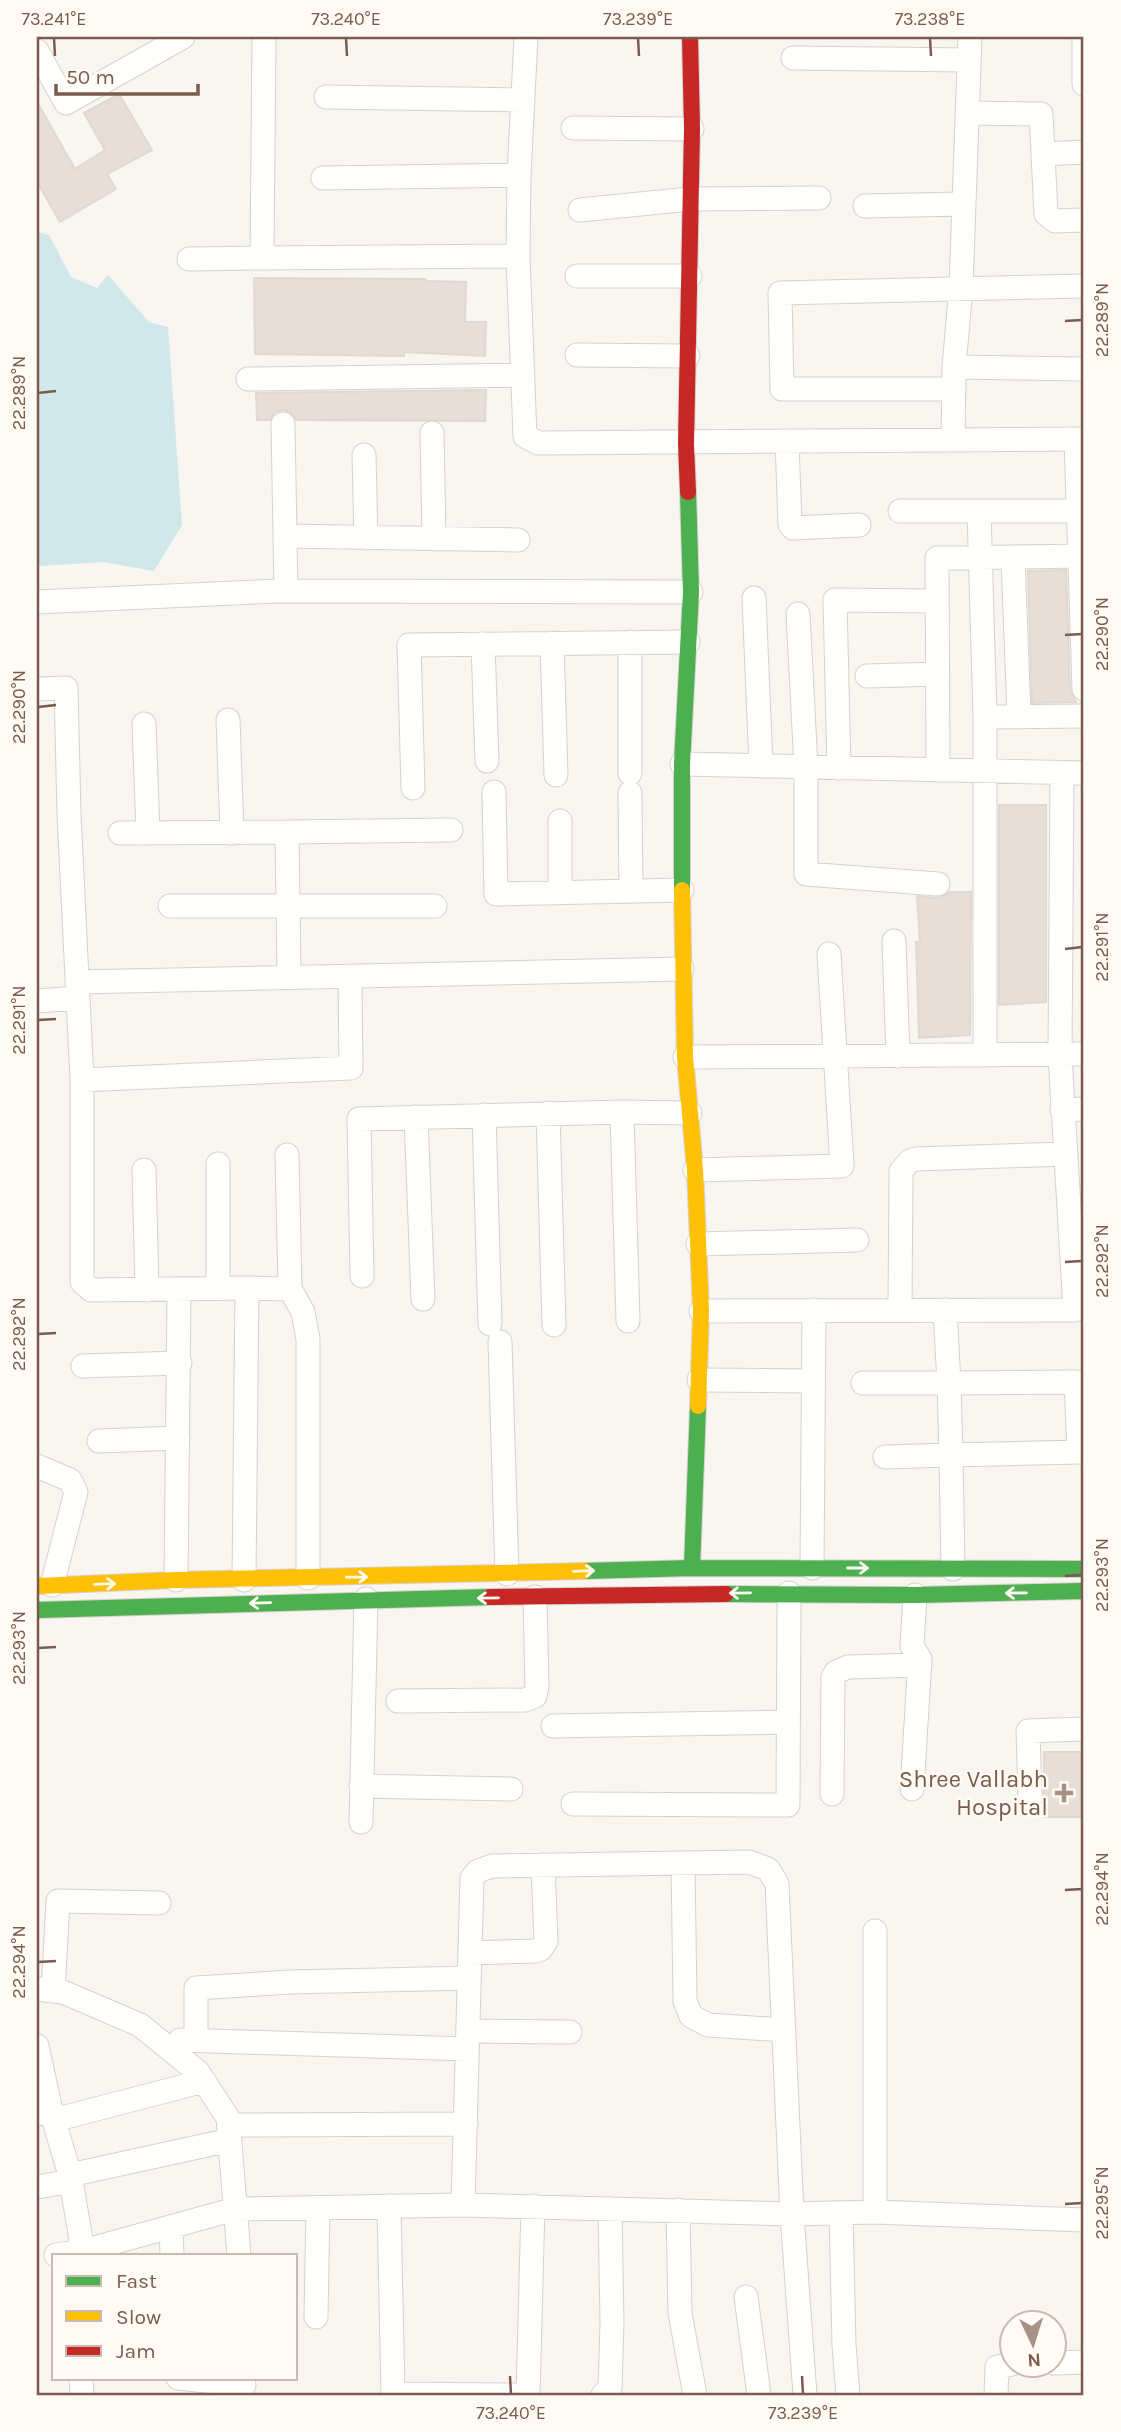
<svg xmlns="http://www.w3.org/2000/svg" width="1121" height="2432" font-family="Karla,sans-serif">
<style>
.water{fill:#d0e8ea}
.building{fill:#e6ded7;stroke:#e2d8d2;stroke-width:2}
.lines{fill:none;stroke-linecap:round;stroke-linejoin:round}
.street-casing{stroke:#d7d1cb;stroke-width:25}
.fast-casing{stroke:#d9d2cb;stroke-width:18}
.slow-casing{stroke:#d9d2cb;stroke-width:18}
.jam-casing{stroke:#d9d2cb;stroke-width:18}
.street{stroke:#fefefd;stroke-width:23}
.fast{stroke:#4caf50;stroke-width:16}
.slow{stroke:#ffc107;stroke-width:16}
.jam{stroke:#c62828;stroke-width:16}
.oneway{stroke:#fffaf3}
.ticks{fill:none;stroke:#7a5c4d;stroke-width:2.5}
.poi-dot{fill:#a69286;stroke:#fffaf3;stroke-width:2.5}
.labels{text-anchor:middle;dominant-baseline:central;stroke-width:5;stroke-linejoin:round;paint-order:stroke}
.poi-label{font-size:24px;fill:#7a5c4d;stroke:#fffaf3;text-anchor:end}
.neatline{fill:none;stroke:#7a5c4d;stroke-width:2.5}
.ticks-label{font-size:18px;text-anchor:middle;fill:#7a5c4d}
</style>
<rect width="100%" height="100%" fill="#f9f5f0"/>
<path class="water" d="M 37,232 L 49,235 L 71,277 L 97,288 L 108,275 L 149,322 L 168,327 L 182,525 L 154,571 L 103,562 L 41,566 L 37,564 Z"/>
<path class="building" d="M 119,94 L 152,150 L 107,174 L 116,189 L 60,222 L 37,182 L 37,102 L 75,169 L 105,150 L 84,113 Z
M 254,278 L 426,279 L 426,281 L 466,282 L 465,322 L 486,322 L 485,356 L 404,352 L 404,356 L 255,354 Z
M 486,390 L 485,421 L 296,420 L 290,412 L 283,410 L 275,412 L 270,420 L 257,420 L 256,393 Z
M 1066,570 L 1070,689 L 1076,702 L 1032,703 L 1028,571 Z
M 999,805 L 1046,805 L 1046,1002 L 999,1005 Z
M 950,892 L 971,892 L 970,1035 L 919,1038 L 916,942 L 920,942 L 917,896 L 938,898 Z
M 1044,1752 L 1084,1752 L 1084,1817 L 1044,1817 Z"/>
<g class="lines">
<defs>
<path id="street" d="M 264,37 L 262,258 L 518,256
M 526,37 L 519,175 L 518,256 L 525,436 L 538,443 L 1084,439
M 1084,37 L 1084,84
M 37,51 L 66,103 L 183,37
M 793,58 L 969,60
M 326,97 L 523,100
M 968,113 L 1041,114 L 1046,214 L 1055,221 L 1084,220
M 573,128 L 692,129
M 1043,154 L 1084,152
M 323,178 L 519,175
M 865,206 L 964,204
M 580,210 L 690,199 L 819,198
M 189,259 L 262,258
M 577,276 L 690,276
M 577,355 L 688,356
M 954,367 L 1084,369
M 248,379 L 522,375
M 954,389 L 782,389 L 780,293 L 1084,286
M 283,424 L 286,591
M 432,433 L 434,539
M 953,439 L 954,367 L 961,287 L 970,37
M 1076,439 L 1084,689
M 787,442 L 790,524 L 793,528 L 859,525
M 364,455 L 366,538
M 900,511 L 1084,511
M 979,511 L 985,717
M 286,536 L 518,540
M 1013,557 L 1019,716
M 754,598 L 761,766
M 37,602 L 277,591 L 691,592
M 798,614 L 806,767 L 806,874 L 938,884
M 552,643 L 556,775
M 483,644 L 487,761
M 867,676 L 938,674
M 37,689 L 66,688 L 69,814 L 82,1080 L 351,1068 L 350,977
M 228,720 L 232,833
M 144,724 L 148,833
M 682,764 L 1084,773
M 839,768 L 835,600 L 937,601
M 938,770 L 937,558 L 1084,556
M 630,773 L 630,642
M 413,788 L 409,645 L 688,642
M 494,792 L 496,894 L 682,890
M 630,793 L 631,891
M 120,833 L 287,832
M 560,892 L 560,821
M 170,906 L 435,906
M 894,941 L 898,1056
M 289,977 L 287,832 L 451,830
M 77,982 L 682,969
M 37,1001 L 77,998
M 985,1055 L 985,717 L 1084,716
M 685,1057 L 1084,1054
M 82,1080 L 82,1282 L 91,1290 L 247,1288 L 244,1580
M 1062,1110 L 1084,1109
M 622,1112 L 628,1321
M 548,1113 L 554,1325
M 484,1115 L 490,1324
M 416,1117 L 423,1299
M 218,1164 L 218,1288
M 144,1170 L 147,1290
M 695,1170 L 842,1166 L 829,954
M 698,1244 L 857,1240
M 362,1276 L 359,1119 L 622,1112 L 690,1113
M 247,1288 L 290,1289 L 287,1155
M 290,1289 L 303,1312 L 308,1339 L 308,1578
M 900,1310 L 901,1171 L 910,1161 L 916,1159 L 1064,1154
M 701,1311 L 1075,1310 L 1060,1055 L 1062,773
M 500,1342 L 507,1574
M 83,1366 L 180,1363
M 699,1380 L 812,1381
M 863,1383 L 949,1383 L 945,1310
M 99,1441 L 178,1438
M 1079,1452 L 1076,1382 L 949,1383 L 951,1455 L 1079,1452 L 1084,1452
M 885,1457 L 951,1455 L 953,1569
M 37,1466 L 70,1480 L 76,1492 L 52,1585
M 812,1568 L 814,1310
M 176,1580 L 179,1289
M 398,1701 L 525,1700 L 535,1696 L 537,1687 L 535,1597
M 553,1726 L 788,1722
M 361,1786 L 511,1789
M 912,1789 L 920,1659 L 912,1646 L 915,1595
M 832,1794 L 833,1677 L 836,1672 L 848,1667 L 920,1665
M 1030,1798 L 1028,1731 L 1084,1729
M 573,1804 L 788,1805 L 789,1593
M 361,1822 L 366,1599
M 683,1863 L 685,2001 L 691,2016 L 708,2025 L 784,2030
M 470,1953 L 535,1951 L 541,1949 L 546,1941 L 543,1865
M 37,1989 L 63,1992 L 140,2025 L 198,2072 L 228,2118 L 239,2255
M 53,1991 L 58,1901 L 159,1903
M 468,2031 L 570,2032
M 180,2040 L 467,2049
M 196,2040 L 196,1988 L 290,1982 L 469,1978
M 37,2046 L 51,2111
M 37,2114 L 51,2111 L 70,2175 L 83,2251 L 235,2209 L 463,2205 L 792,2214 L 875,2212 L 1084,2220
M 54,2120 L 204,2081
M 229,2125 L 466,2124
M 70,2175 L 230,2140
M 37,2187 L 71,2181
M 463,2205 L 472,1878 L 478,1871 L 492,1866 L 749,1862 L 768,1869 L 777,1884 L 792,2214 L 805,2395
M 389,2206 L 393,2394 L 518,2395
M 678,2210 L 680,2313 L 695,2395
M 875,2212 L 875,1931
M 841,2213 L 844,2345 L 848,2395
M 171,2227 L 172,2255
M 56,2255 L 83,2251
M 746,2297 L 759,2395
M 316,2317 L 318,2208
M 1054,2363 L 1084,2362
M 81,2378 L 82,2395
M 178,2378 L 244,2385
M 528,2395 L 533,2206
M 603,2395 L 610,2388 L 612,2322 L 610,2209
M 996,2395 L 997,2367 L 1012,2364"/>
<path id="fast" d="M 682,890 L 682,764 L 691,592 L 688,492
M 692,1568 L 698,1406
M 584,1571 L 692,1568 L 1084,1569
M 726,1594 L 915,1595 L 1084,1591
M 37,1610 L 490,1597"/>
<path id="slow" d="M 682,890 L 685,1057 L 695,1170 L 701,1311 L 698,1406
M 37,1586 L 176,1580 L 584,1571"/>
<path id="jam" d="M 688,492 L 686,444 L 692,129 L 690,37
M 490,1597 L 726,1594"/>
</defs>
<use href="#street" class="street-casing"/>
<use href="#fast" class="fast-casing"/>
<use href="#slow" class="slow-casing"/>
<use href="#jam" class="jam-casing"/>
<use href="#street" class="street"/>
<use href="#fast" class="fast"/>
<use href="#slow" class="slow"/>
<use href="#jam" class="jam"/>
</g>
<defs><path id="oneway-shaft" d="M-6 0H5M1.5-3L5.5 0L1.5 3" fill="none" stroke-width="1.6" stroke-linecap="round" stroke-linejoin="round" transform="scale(1.75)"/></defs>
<g class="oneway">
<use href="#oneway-shaft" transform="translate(858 1568)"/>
<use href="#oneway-shaft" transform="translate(584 1571) rotate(-2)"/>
<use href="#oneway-shaft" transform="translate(357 1577) rotate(-1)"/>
<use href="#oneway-shaft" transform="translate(105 1584) rotate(-2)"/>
<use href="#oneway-shaft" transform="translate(740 1593) rotate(179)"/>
<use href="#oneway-shaft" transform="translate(1016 1593) rotate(179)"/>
<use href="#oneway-shaft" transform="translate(488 1598) rotate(179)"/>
<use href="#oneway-shaft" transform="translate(260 1603) rotate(178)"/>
</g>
<path class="ticks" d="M 54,38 L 55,56M 346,38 L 347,56M 638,38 L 639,56M 930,38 L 931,56M 1065,321 L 1082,320M 38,393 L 56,391M 1065,635 L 1082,634M 38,707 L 56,705M 1065,949 L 1082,947M 38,1020 L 56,1019M 1065,1262 L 1082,1261M 38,1334 L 56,1333M 1065,1576 L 1082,1575M 38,1648 L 56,1647M 1065,1890 L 1082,1889M 38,1962 L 56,1961M 1065,2204 L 1082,2203M 510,2376 L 511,2394M 802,2376 L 803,2394"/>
<path class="poi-dot" d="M1060.5 1782.5h7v7h7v7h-7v7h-7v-7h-7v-7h7z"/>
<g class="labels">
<g class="poi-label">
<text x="1048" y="1779">Shree Vallabh<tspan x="1048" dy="28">Hospital</tspan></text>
</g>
</g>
<rect width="1121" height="2432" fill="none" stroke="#fffaf3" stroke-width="77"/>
<rect x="52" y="2254" width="245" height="126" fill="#fffaf3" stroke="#cabbb1" stroke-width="2"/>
<rect x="66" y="2276" width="35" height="10" fill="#4caf50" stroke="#cabbb1" stroke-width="2"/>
<text x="116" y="2288" font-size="21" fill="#7a5c4d">Fast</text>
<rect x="66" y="2311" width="35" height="10" fill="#ffc107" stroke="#cabbb1" stroke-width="2"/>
<text x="116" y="2324" font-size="21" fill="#7a5c4d">Slow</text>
<rect x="66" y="2346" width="35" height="10" fill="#c62828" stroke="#cabbb1" stroke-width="2"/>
<text x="116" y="2358" font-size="21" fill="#7a5c4d">Jam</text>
<g transform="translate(1033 2344) rotate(176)"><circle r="33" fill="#fffaf3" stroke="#cabbb1" stroke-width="2"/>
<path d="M0-5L12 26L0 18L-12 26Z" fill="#a69286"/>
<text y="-10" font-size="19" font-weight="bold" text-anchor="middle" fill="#7a5c4d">N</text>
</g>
<path d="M56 84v10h142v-10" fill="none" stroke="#7a5c4d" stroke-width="3.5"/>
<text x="66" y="84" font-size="21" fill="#7a5c4d" stroke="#fffaf3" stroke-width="5" paint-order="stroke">50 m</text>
<rect x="38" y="38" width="1044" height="2356" class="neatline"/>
<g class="ticks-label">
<text x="54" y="25">73.241°E</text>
<text x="346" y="25">73.240°E</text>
<text x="638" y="25">73.239°E</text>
<text x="930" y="25">73.238°E</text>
<text transform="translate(1102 320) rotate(-90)" y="6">22.289°N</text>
<text transform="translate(19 393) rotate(-90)" y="6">22.289°N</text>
<text transform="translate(1102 634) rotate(-90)" y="6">22.290°N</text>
<text transform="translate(19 707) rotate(-90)" y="6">22.290°N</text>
<text transform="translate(1102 947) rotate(-90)" y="6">22.291°N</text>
<text transform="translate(19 1020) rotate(-90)" y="6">22.291°N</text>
<text transform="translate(1102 1261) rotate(-90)" y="6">22.292°N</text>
<text transform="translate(19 1334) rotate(-90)" y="6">22.292°N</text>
<text transform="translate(1102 1575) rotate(-90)" y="6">22.293°N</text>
<text transform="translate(19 1648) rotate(-90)" y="6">22.293°N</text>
<text transform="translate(1102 1889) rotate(-90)" y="6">22.294°N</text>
<text transform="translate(19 1962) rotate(-90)" y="6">22.294°N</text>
<text transform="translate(1102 2203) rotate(-90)" y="6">22.295°N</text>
<text x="511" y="2419">73.240°E</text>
<text x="803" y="2419">73.239°E</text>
</g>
</svg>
